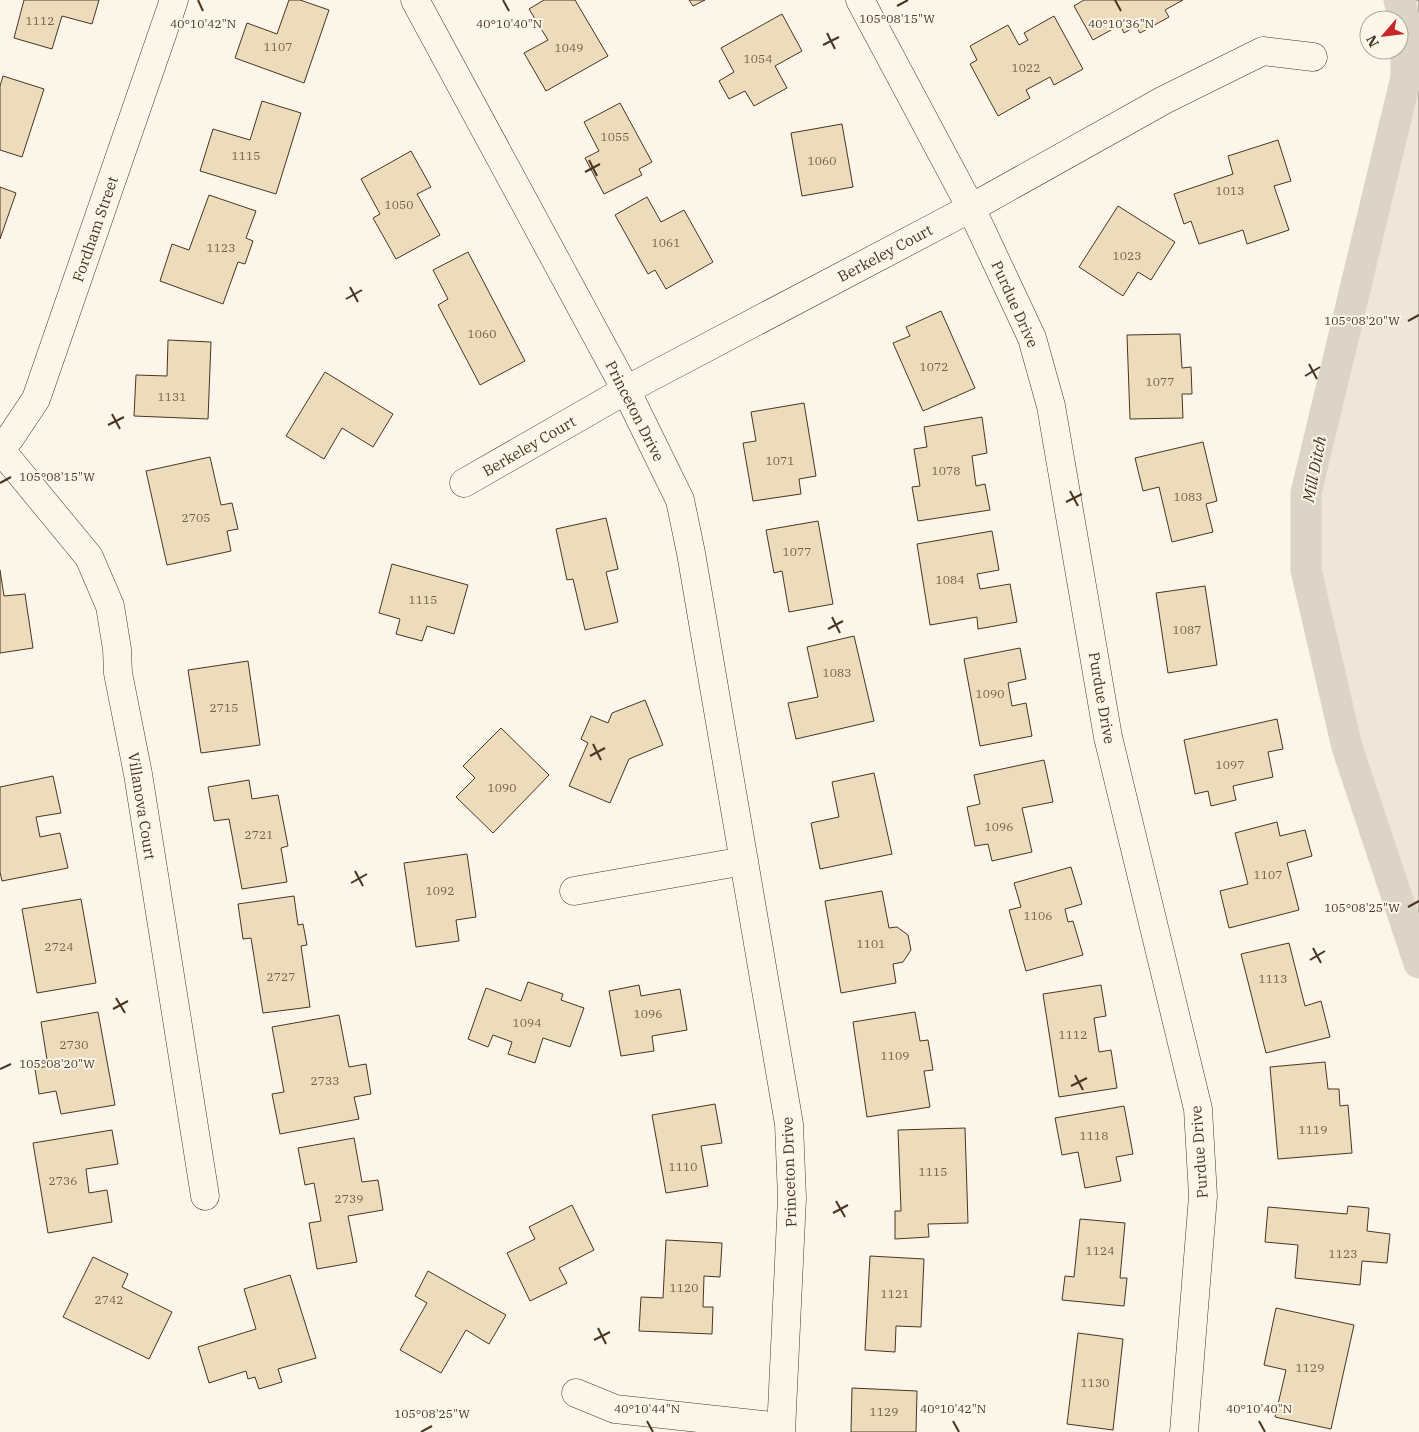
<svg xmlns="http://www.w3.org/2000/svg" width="1419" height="1432" font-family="'IBM Plex Serif',serif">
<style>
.green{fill:#ede6d9;stroke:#887966}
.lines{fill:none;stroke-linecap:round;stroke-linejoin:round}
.canal{stroke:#dcd4c6;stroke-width:31}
.building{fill:#ecdcbc;stroke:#4a3520}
.minor-casing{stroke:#4a3520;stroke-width:29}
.minor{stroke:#fbf6e9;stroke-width:28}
.ticks{fill:none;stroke:#4a3520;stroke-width:2}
.labels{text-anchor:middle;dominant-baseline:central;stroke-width:4;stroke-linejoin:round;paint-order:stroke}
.number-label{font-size:12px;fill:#725f47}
.street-label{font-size:15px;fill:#4a3520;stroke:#fbf6e9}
.water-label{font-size:16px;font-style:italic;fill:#4a3520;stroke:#fbf6e9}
.ticks-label{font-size:12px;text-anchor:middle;fill:#4a3520;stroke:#fbf6e9;stroke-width:4;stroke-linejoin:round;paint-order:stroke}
</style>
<rect width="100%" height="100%" fill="#fbf6e9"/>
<path class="green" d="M 1410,0 L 1419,0 L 1419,31 Z
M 1419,70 L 1419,932 L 1351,738 L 1317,569 L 1315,505 Z"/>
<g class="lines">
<path class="canal" d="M 1399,0 L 1406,25 L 1406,77 L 1306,493 L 1306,570 L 1347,747 L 1419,963"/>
</g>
<path class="building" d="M 24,0 L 99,0 L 92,24 L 62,16 L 52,49 L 14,38 Z
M 289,0 L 300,0 L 329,10 L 304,83 L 235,58 L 247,23 L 277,34 Z
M 544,0 L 575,0 L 608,56 L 546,91 L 524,53 L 548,40 L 529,9 Z
M 689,0 L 705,0 L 693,6 Z
M 1084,0 L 1183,0 L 1165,10 L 1169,17 L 1140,33 L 1136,26 L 1124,33 L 1120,25 L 1093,40 L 1074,6 Z
M 782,14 L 802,51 L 775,66 L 787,88 L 754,106 L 745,91 L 729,99 L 719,81 L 734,72 L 721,48 Z
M 1054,16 L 1083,69 L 1054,85 L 1050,77 L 1026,90 L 1030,98 L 998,116 L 970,64 L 977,60 L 970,46 L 1008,25 L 1019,45 L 1028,40 L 1024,33 Z
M 3,76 L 44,89 L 22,157 L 0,150 L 0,86 Z
M 262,101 L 301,113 L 276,194 L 200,171 L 213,129 L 250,140 Z
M 620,103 L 652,162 L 639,169 L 642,175 L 604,194 L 585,158 L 599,151 L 584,122 Z
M 842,124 L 853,187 L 802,196 L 791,133 Z
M 1278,140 L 1291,181 L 1274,186 L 1289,230 L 1247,244 L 1243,230 L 1199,244 L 1191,221 L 1184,224 L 1174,194 L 1233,174 L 1228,156 Z
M 411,151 L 431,187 L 417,194 L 440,235 L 396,259 L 373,218 L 380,214 L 361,179 Z
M 0,187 L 16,193 L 0,239 Z
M 209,195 L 256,211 L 246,238 L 253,241 L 245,264 L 238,262 L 223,304 L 160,281 L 172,244 L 189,250 Z
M 647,197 L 661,222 L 684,210 L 713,262 L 666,289 L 655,270 L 648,274 L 615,215 Z
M 1118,206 L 1175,242 L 1151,280 L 1138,272 L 1123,296 L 1079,267 Z
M 468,252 L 525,361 L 480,385 L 438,305 L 448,299 L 433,270 Z
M 941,311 L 975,388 L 923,411 L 893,343 L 910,336 L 906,327 Z
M 1180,334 L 1182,368 L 1191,367 L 1192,394 L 1182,394 L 1183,418 L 1130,419 L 1127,335 Z
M 168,340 L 211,342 L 208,419 L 134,416 L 136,375 L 167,376 Z
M 325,372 L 393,414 L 373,447 L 342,428 L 324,459 L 286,436 Z
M 804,403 L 816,476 L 799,479 L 801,494 L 753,501 L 743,443 L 756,441 L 751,412 Z
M 982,417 L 987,453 L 972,456 L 976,486 L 985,484 L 990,510 L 918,521 L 912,487 L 920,486 L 914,449 L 927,447 L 924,427 Z
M 1203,442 L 1217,501 L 1206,504 L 1213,532 L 1172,542 L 1159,487 L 1143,491 L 1135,458 Z
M 210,457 L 221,505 L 232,503 L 238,529 L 227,531 L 231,551 L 167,565 L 146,471 Z
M 606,518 L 618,569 L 606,572 L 618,622 L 585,630 L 573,579 L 567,580 L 556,529 Z
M 818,521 L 833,604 L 789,612 L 782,571 L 774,573 L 766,530 Z
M 992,531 L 999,570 L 977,574 L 980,589 L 1010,584 L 1017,622 L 978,629 L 977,617 L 930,625 L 917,544 Z
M 392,564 L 468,585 L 454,634 L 427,626 L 422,641 L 396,634 L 400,619 L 379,613 Z
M 0,570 L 4,596 L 25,594 L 33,648 L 0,653 Z
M 1205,586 L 1217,665 L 1168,673 L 1156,593 Z
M 854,636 L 874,721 L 796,739 L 788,703 L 818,697 L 807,647 Z
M 1020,648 L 1026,679 L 1008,683 L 1012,706 L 1026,703 L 1032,736 L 980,746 L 964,659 Z
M 248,661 L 260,745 L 201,753 L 188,670 Z
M 645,700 L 663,745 L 629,759 L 610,803 L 569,786 L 588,743 L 581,739 L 591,716 L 608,723 L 612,713 Z
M 1277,719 L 1283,749 L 1268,752 L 1273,777 L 1233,786 L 1236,800 L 1211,806 L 1208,791 L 1195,794 L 1184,740 Z
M 501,728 L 549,775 L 493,833 L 456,797 L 475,778 L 463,766 Z
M 1044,760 L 1053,802 L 1022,808 L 1032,852 L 992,861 L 988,844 L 975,846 L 967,807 L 980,804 L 974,775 Z
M 874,773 L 892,854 L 820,869 L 811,823 L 839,817 L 832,782 Z
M 53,776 L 61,813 L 36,817 L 40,837 L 60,833 L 68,868 L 2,881 L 0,872 L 0,787 Z
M 249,780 L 252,799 L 278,795 L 288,846 L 281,848 L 287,882 L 242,889 L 229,819 L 214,821 L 208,787 Z
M 1277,822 L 1280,836 L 1305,830 L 1312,856 L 1287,863 L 1299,910 L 1229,928 L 1220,891 L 1248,884 L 1235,833 Z
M 467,854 L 476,917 L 456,920 L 459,941 L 416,947 L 404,863 Z
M 1071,867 L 1082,904 L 1065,909 L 1068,922 L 1073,921 L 1083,955 L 1026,971 L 1009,910 L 1021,907 L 1014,883 Z
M 882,891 L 889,928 L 897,927 L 908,935 L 911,950 L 903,962 L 893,964 L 896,983 L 841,993 L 825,901 Z
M 294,896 L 298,925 L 303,924 L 307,945 L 301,946 L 310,1007 L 263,1013 L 251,938 L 243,939 L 238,904 Z
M 81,899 L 96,983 L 37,993 L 22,909 Z
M 1289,943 L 1305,1006 L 1321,1001 L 1330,1037 L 1266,1053 L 1241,954 Z
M 528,982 L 563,994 L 561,1000 L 584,1008 L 570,1047 L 543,1038 L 535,1063 L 508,1054 L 512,1042 L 493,1035 L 488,1047 L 468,1039 L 486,988 L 521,1001 Z
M 639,985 L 641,996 L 680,989 L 687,1030 L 652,1036 L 654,1051 L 621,1056 L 609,991 Z
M 1101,985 L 1106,1016 L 1094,1018 L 1099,1052 L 1111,1050 L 1117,1088 L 1059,1097 L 1043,994 Z
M 98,1012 L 115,1105 L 61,1114 L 56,1091 L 39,1094 L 35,1069 L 48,1066 L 41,1022 Z
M 915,1012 L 920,1041 L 928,1040 L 933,1070 L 924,1071 L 930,1107 L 867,1117 L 853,1022 Z
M 339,1015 L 349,1067 L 366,1064 L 371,1094 L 354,1097 L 359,1119 L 280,1134 L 272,1094 L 284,1092 L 272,1027 Z
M 1325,1062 L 1328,1089 L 1339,1089 L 1340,1106 L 1348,1105 L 1352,1153 L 1278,1159 L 1270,1067 Z
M 715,1104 L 722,1143 L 701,1146 L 708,1186 L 666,1193 L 652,1115 Z
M 1124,1106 L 1133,1154 L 1116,1157 L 1121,1181 L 1085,1188 L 1078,1152 L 1062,1155 L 1055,1118 Z
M 965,1128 L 968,1223 L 928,1224 L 929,1237 L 895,1239 L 895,1211 L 901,1211 L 898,1130 Z
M 112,1130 L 118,1164 L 86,1169 L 89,1193 L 107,1190 L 112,1222 L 48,1233 L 33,1143 Z
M 354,1138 L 362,1182 L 378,1180 L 383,1210 L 348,1216 L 357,1262 L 317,1269 L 309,1223 L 321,1221 L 314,1183 L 305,1185 L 298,1148 Z
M 572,1205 L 594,1250 L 559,1268 L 567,1283 L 530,1301 L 507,1253 L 535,1239 L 529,1227 Z
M 1348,1206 L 1369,1208 L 1367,1231 L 1390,1234 L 1387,1263 L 1362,1261 L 1360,1285 L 1295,1278 L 1298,1245 L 1265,1242 L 1268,1207 L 1347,1214 Z
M 1080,1219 L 1125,1223 L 1120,1278 L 1127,1278 L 1124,1306 L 1062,1300 L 1065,1276 L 1074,1277 Z
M 666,1240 L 722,1243 L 720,1277 L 704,1276 L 703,1307 L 713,1307 L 712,1334 L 639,1331 L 641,1297 L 663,1298 Z
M 870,1256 L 924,1259 L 921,1327 L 896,1326 L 895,1352 L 865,1350 Z
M 93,1257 L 128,1274 L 122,1287 L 172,1312 L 149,1359 L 63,1317 Z
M 428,1271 L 506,1315 L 489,1344 L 466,1330 L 441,1373 L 400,1350 L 427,1303 L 415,1296 Z
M 290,1275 L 316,1358 L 278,1369 L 282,1382 L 259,1389 L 255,1377 L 248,1379 L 246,1371 L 209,1383 L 198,1347 L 256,1329 L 244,1289 Z
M 1276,1308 L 1354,1325 L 1331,1429 L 1275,1417 L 1286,1370 L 1264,1365 Z
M 1078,1333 L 1123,1339 L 1113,1430 L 1067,1424 Z
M 852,1388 L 917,1391 L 916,1432 L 851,1432 Z"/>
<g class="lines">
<defs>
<path id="minor" d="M 174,0 L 36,399 L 10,438 L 0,449 L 89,557 L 110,606 L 117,649 L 118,673 L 138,774 L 205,1196
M 415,0 L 626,390 L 680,500 L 691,553 L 789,1124 L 792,1198 L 781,1432
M 860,0 L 971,208 L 1032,338 L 1051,406 L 1108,737 L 1198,1109 L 1203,1196 L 1184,1432
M 464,483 L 626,390 L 971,208 L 1164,100 L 1263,51 L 1313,57
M 574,891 L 744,861
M 576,1393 L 615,1409 L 781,1427"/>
</defs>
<use href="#minor" class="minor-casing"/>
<use href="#minor" class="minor"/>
</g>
<path class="ticks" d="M 198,0 L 203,11M 503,0 L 509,11M 1115,0 L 1121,11M 897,6 L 908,0M 827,33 L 835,49M 823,45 L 839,37M 589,160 L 597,176M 585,172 L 600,164M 350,287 L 358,302M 346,299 L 362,290M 1408,321 L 1419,315M 1309,364 L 1317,379M 1305,376 L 1320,367M 112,414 L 120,429M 108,425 L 124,417M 0,483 L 11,477M 1070,491 L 1078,506M 1066,502 L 1082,494M 832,617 L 840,633M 828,629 L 843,621M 593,744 L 601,760M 590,756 L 605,748M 355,871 L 363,886M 351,883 L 367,874M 1408,907 L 1419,901M 1313,948 L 1321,963M 1310,960 L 1325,951M 116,998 L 125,1013M 113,1009 L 128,1001M 0,1069 L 11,1064M 1075,1075 L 1083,1090M 1071,1086 L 1087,1078M 836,1201 L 845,1217M 833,1213 L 848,1205M 598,1328 L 606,1344M 594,1340 L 610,1332M 647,1421 L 653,1432M 953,1421 L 959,1432M 1259,1421 L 1265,1432M 421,1432 L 432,1426"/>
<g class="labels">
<g class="number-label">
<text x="40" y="20">1112</text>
<text x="278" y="46">1107</text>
<text x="569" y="47">1049</text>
<text x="758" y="58">1054</text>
<text x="1026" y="67">1022</text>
<text x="615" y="136">1055</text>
<text x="246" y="155">1115</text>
<text x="822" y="160">1060</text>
<text x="1230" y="190">1013</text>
<text x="399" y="204">1050</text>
<text x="666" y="242">1061</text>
<text x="221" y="247">1123</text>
<text x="1127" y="255">1023</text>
<text x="482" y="333">1060</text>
<text x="934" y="366">1072</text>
<text x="1160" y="381">1077</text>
<text x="172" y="396">1131</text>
<text x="780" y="460">1071</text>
<text x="946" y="470">1078</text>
<text x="1188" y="496">1083</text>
<text x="196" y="517">2705</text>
<text x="797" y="551">1077</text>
<text x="950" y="579">1084</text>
<text x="423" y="599">1115</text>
<text x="1187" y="629">1087</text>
<text x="837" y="672">1083</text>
<text x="990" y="693">1090</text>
<text x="224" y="707">2715</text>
<text x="1230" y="764">1097</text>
<text x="502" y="787">1090</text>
<text x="999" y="826">1096</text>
<text x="259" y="834">2721</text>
<text x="1268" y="874">1107</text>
<text x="440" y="890">1092</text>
<text x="1038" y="915">1106</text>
<text x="871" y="943">1101</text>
<text x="59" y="946">2724</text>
<text x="281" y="976">2727</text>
<text x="1273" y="978">1113</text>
<text x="648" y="1013">1096</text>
<text x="527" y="1022">1094</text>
<text x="1073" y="1034">1112</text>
<text x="74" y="1044">2730</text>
<text x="895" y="1055">1109</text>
<text x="325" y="1080">2733</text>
<text x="1313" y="1129">1119</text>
<text x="1094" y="1135">1118</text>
<text x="683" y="1166">1110</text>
<text x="933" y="1171">1115</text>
<text x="63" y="1180">2736</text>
<text x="349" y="1198">2739</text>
<text x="1100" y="1250">1124</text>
<text x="1343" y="1253">1123</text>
<text x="684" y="1287">1120</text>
<text x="895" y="1293">1121</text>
<text x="109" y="1299">2742</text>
<text x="1310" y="1367">1129</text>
<text x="1095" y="1382">1130</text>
<text x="884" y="1411">1129</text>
</g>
<g class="street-label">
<text transform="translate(95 229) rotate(-71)">Fordham Street</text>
<text transform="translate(885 253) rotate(-28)">Berkeley Court</text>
<text transform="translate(1015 304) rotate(66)">Purdue Drive</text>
<text transform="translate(635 411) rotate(63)">Princeton Drive</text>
<text transform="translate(529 446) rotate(-30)">Berkeley Court</text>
<text transform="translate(1102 698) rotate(80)">Purdue Drive</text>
<text transform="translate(142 806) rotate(81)">Villanova Court</text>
<text transform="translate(1199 1152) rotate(-94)">Purdue Drive</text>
<text transform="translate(789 1172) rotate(-92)">Princeton Drive</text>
</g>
<g class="water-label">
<text transform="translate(1314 469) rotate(-79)">Mill Ditch</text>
</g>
</g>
<g class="ticks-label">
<text x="897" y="23">105°08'15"W</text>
<text x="203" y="28">40°10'42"N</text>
<text x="509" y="28">40°10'40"N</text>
<text x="1121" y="28">40°10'36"N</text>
<text x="1362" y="325">105°08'20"W</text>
<text x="57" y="481">105°08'15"W</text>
<text x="1362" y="912">105°08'25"W</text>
<text x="57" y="1068">105°08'20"W</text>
<text x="647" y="1413">40°10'44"N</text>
<text x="953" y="1413">40°10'42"N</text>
<text x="1259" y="1413">40°10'40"N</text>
<text x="432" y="1418">105°08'25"W</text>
</g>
<g transform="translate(1384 35) rotate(242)"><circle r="24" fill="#fbf6e9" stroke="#b4a999"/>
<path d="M0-4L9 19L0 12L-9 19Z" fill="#c62828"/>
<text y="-8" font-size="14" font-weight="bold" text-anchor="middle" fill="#4a3520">N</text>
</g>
</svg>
